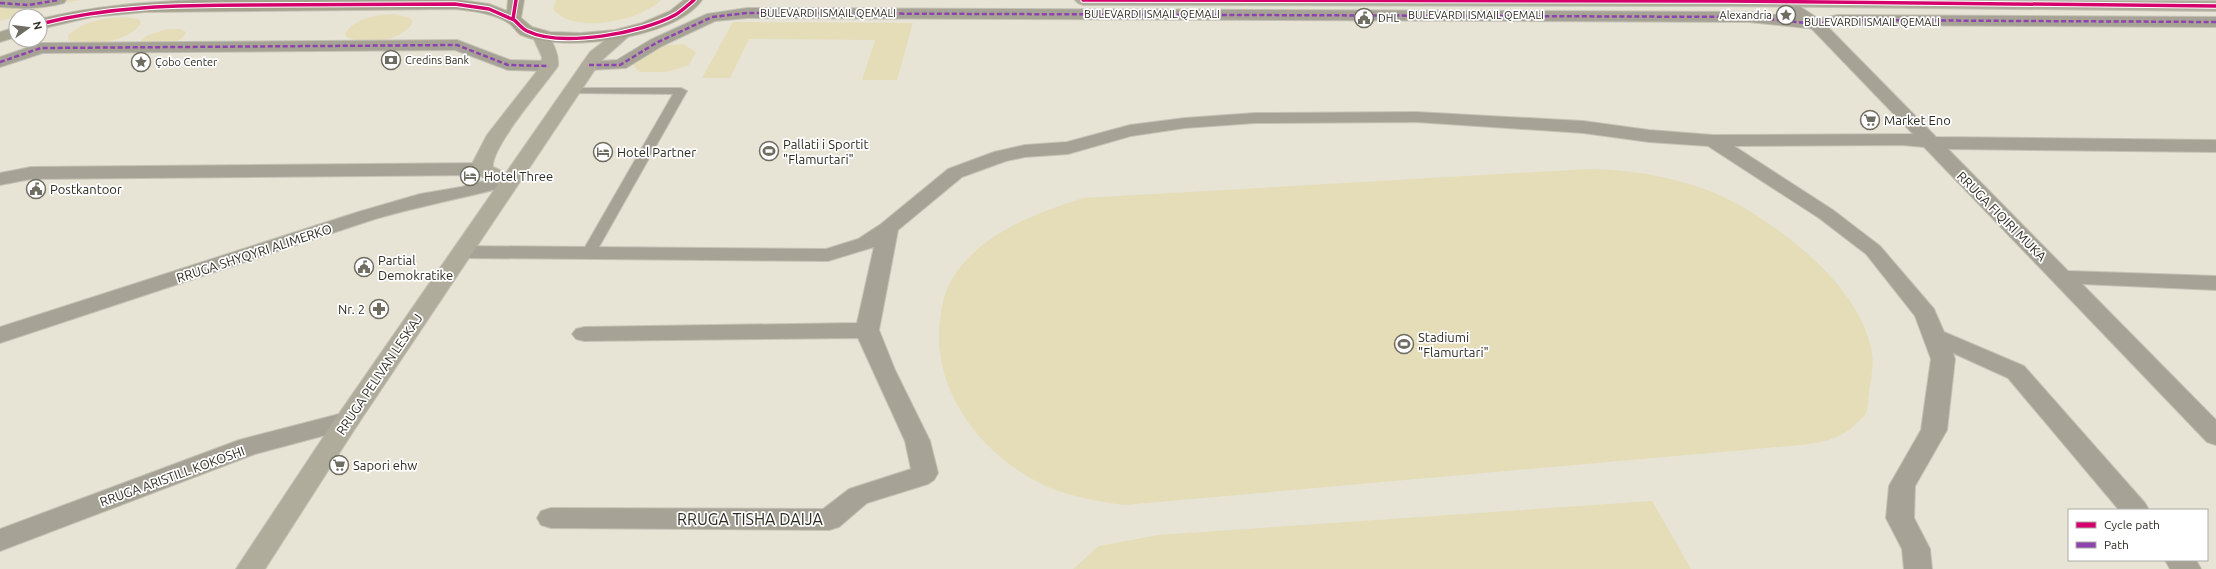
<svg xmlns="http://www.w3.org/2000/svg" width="2216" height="569" font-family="Ubuntu,sans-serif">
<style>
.green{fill:#e5dcb8}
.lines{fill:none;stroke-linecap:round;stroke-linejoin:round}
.service-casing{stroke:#c4c2b6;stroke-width:2}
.pedestrian-casing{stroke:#c4c2b6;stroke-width:2}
.minor-casing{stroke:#c4c2b6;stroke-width:2}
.secondary-casing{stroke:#c4c2b6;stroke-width:2}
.primary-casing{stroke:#c4c2b6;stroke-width:2}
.service{fill:#a6a396;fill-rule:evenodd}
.pedestrian{fill:#a6a396;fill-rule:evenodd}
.minor{fill:#a6a396;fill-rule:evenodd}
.secondary{fill:#b0ac9c;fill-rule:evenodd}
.primary{fill:#a7a391;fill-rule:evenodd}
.quiet{stroke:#8e44ad;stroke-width:2.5;stroke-dasharray:5 2.5;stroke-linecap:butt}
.cycleway-casing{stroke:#fff;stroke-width:5.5}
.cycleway{stroke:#d6006c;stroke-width:3.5}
.labels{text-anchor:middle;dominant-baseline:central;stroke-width:3.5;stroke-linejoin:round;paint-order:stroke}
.far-street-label{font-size:11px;fill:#2e2c22;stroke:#fff}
.far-poi-label{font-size:11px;fill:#2e2c22;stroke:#fff;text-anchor:start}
.poi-label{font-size:13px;fill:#2e2c22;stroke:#fff;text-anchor:start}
.street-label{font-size:13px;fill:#2e2c22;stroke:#fff}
.near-street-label{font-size:16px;fill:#2e2c22;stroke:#fff}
</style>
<rect width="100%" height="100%" fill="#e7e4d5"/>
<path class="green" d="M 0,0 L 82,0 L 58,4 L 0,21 Z
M 556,0 L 661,0 C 640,21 573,35 553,9 Z
M 392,14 L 408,17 L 412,20 L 412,24 C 400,41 365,47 347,37 L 345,34 C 354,18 377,15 392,14 Z
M 124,17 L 138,19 L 141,22 C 135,40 83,50 69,40 L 68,36 C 82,21 105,18 124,17 Z
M 733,22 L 913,23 L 897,80 L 862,80 L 875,40 L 749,39 L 730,78 L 702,78 Z
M 167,29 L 180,29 L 186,32 C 181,47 154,43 141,44 L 140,42 L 146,36 Z
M 683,44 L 696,52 L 689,65 L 667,72 L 640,72 L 630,62 L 660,46 Z
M 1588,169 C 1641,170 1696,180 1743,207 C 1793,237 1862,291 1872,353 C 1874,364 1871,380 1869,392 C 1868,398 1869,407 1866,413 C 1865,416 1861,419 1858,422 C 1841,439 1825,442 1801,445 L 1124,505 C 1096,501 1070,497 1044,485 C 982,456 931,391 940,320 C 942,299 948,281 962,265 C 992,229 1040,212 1083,198 Z
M 1652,501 L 1691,569 L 1073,569 L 1099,546 L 1158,535 Z"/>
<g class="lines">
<defs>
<path id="service" d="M 572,88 L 681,88 L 687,91 L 595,254 L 588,258 L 581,254 L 673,94 L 568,93 L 566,91 L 568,89 Z"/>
<path id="pedestrian" d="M 0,0 L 66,0 L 64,3 C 42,9 22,9 0,7 Z
M 747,8 L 1749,12 L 1816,19 L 1838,15 L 2216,17 L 2216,27 L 1838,25 L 1816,29 L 1749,22 L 747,18 L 715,21 L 662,46 L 626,68 L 589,70 L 583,68 L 581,65 L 583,62 L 617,60 L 650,40 L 707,14 Z
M 457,40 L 510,60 L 549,61 L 555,63 L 557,66 L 555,69 L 549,71 L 508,70 L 455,50 L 43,53 L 0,67 L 0,57 L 41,43 Z"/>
<path id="minor" d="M 1771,0 L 1790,0 L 1822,21 L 1936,137 L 2216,140 L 2216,152 L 1948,149 L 2068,271 L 2216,276 L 2216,290 L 2082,284 L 2216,420 L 2216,445 L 2207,442 L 1924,147 L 1902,145 L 1734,146 L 1833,210 L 1880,246 L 1934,309 L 1944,332 L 2024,366 L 2145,503 L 2149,510 L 2119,510 L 2008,378 L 1953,353 L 1955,359 L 1947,430 L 1915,486 L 1914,518 L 1930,549 L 1932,569 L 1904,569 L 1902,549 L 1886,518 L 1889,486 L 1921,430 L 1931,359 L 1915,316 L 1866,254 L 1819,218 L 1708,146 L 1649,142 L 1583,133 L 1416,122 L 1255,123 L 1185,128 L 1131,136 L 1068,154 L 1025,157 L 1006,161 L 962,177 L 898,230 L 879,330 L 895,370 L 930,441 L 938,473 L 934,480 L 928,484 L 867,503 L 839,527 L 829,530 L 551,528 L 541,525 L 537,518 L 541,511 L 551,508 L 823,509 L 849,489 L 911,469 L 905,441 L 858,338 L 584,341 L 576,339 L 572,334 L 576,329 L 584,327 L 857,323 L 874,247 L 828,261 L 463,258 L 455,257 L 452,252 L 455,247 L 463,246 L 826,249 L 858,239 L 881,224 L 948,169 L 994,152 L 1025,145 L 1067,142 L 1130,125 L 1185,118 L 1255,113 L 1416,112 L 1583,121 L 1649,130 L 1713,135 L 1913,134 L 1810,27 Z
M 484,163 L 491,165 L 494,169 L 491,173 L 484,175 L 31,179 L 0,185 L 0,173 L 31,167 Z
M 510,174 L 517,176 L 520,180 L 517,184 C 469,197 420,206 372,220 L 0,343 L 0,327 L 358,212 L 420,194 L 461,187 Z
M 347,412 L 356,415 L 360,421 L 356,427 L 255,454 L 0,551 L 0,529 L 239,440 Z
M 2165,560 L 2196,560 L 2201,569 L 2170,569 Z"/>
<path id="secondary" d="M 1075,0 L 2216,1 L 2216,11 L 1727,6 L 1083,5 L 1078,3 Z
M 540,30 L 546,32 C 553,42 559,54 558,66 C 545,85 490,148 493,167 L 506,173 L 590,52 L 616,32 L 628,32 L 630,35 L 602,60 L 596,68 L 356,427 L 265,569 L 236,569 L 338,415 L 499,183 C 486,180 475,176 473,162 L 487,135 L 541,66 L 542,57 L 532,35 L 534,32 Z"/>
<path id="primary" d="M 198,0 L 460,0 L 489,4 L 507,11 L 508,0 L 524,0 L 521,18 L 532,27 L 550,32 L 581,33 L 615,30 L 642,23 L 670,11 L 684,0 L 702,0 C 675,39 562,53 521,35 C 517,33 514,27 510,24 C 495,13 473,11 455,9 L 145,12 L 92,17 L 40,29 L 40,19 C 92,6 144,2 198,0 Z
M 16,27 L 16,37 L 0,42 L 0,32 Z"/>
</defs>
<use href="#service" class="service-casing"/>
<use href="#pedestrian" class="pedestrian-casing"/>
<use href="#minor" class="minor-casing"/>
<use href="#secondary" class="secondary-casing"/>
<use href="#primary" class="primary-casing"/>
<use href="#service" class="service"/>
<use href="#pedestrian" class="pedestrian"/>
<use href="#minor" class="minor"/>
<use href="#secondary" class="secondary"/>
<use href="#primary" class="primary"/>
<path class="quiet" d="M 0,3 L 28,5 L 59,0
M 0,62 L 41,48 L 457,45 L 508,65 L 549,66
M 589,65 L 620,65 L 656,43 L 712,17 L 747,13 L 1749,17 L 1816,24 L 1838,20 L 2216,22"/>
<defs>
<path id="cycleway" d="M 516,0 L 513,19 C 517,22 522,29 527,31 C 562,48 642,33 675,15 C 682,11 688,5 694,0
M 1083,0 L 1727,1 L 2216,6
M 40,24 C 110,6 180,5 251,5 C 319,5 387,4 455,4 L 489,9 L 514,20"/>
</defs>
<use href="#cycleway" class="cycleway-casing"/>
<use href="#cycleway" class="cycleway"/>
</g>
<defs>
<symbol id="sight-ring" viewBox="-11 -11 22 22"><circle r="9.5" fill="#fff" stroke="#6f6c61" stroke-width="1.5"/><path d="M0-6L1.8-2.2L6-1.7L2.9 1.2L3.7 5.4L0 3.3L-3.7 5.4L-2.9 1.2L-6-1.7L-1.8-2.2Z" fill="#6f6c61"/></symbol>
<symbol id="civic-ring" viewBox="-11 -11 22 22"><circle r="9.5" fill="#fff" stroke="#6f6c61" stroke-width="1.5"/><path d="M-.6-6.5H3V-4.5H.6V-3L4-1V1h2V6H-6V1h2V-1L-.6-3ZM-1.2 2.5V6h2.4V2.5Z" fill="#6f6c61"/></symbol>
<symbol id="bank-ring" viewBox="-11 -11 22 22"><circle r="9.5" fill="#fff" stroke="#6f6c61" stroke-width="1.5"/><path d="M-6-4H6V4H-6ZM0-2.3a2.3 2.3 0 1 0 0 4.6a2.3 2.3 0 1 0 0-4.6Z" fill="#6f6c61"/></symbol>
<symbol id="supermarket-ring" viewBox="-11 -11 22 22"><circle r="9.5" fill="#fff" stroke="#6f6c61" stroke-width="1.5"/><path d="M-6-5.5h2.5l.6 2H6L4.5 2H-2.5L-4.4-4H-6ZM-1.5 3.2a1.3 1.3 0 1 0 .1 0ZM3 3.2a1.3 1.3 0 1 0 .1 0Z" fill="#6f6c61"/></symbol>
<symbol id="stadium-ring" viewBox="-11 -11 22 22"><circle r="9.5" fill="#fff" stroke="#6f6c61" stroke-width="1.5"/><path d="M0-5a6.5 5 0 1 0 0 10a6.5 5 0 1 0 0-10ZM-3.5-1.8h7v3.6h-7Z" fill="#6f6c61"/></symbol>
<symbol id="hotel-ring" viewBox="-11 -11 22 22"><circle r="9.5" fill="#fff" stroke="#6f6c61" stroke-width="1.5"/><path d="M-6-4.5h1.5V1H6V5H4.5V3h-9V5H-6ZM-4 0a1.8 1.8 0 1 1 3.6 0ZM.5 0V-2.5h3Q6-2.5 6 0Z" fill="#6f6c61"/></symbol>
<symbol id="pharmacy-ring" viewBox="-11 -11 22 22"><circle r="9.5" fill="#fff" stroke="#6f6c61" stroke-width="1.5"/><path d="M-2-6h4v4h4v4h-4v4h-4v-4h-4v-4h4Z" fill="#6f6c61"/></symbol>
</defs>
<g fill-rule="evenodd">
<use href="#sight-ring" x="1775" y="4" width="22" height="22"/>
<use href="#civic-ring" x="1353" y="7" width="22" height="22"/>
<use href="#bank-ring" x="380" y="49" width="22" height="22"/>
<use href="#sight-ring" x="130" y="51" width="22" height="22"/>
<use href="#supermarket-ring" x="1859" y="109" width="22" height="22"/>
<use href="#stadium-ring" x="758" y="140" width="22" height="22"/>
<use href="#hotel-ring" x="592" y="141" width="22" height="22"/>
<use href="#hotel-ring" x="459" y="165" width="22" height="22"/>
<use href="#civic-ring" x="25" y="178" width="22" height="22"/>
<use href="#civic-ring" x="353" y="256" width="22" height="22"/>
<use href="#pharmacy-ring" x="368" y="298" width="22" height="22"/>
<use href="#stadium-ring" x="1393" y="333" width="22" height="22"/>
<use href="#supermarket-ring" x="328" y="454" width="22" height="22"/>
</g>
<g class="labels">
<g class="far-street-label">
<text x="828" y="13">BULEVARDI ISMAIL QEMALI</text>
<text x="1152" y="14">BULEVARDI ISMAIL QEMALI</text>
<text x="1476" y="15">BULEVARDI ISMAIL QEMALI</text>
<text x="1872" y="22">BULEVARDI ISMAIL QEMALI</text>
</g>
<g class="far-poi-label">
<text x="1772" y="15" text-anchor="end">Alexandria</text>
<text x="1378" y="18">DHL</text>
<text x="405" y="60">Credins Bank</text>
<text x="155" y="62">Çobo Center</text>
</g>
<g class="poi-label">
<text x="1884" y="120">Market Eno</text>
<text x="783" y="144">Pallati i Sportit<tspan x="783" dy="15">"Flamurtari"</tspan></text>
<text x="617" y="152">Hotel Partner</text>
<text x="484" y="176">Hotel Three</text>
<text x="50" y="189">Postkantoor</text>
<text x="378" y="260">Partial<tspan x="378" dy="15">Demokratike</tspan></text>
<text x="365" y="309" text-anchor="end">Nr. 2</text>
<text x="1418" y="337">Stadiumi<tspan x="1418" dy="15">"Flamurtari"</tspan></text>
<text x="353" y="465">Sapori ehw</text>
</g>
<g class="street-label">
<text transform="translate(2002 216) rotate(45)">RRUGA FIQIRI MUKA</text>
<text transform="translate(254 253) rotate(-18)">RRUGA SHYQYRI ALIMERKO</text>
<text transform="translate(379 374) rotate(-56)">RRUGA PELIVAN LESKAJ</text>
<text transform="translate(172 476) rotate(-20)">RRUGA ARISTILL KOKOSHI</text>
</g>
<g class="near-street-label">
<text x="750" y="519">RRUGA TISHA DAIJA</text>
</g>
</g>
<rect x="2068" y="509" width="140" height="52" fill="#ffffff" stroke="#ababa7"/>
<rect x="2076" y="522" width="20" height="6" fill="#d6006c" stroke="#ababa7"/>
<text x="2104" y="529" font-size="12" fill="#2e2c22">Cycle path</text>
<rect x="2076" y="542" width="20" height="6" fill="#8e44ad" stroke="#ababa7"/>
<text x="2104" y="549" font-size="12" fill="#2e2c22">Path</text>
<g transform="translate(28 28) rotate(76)"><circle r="19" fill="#ffffff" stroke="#ababa7"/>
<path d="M0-3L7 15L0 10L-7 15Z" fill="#6f6c61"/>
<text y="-6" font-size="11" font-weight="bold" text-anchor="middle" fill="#2e2c22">N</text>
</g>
</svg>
